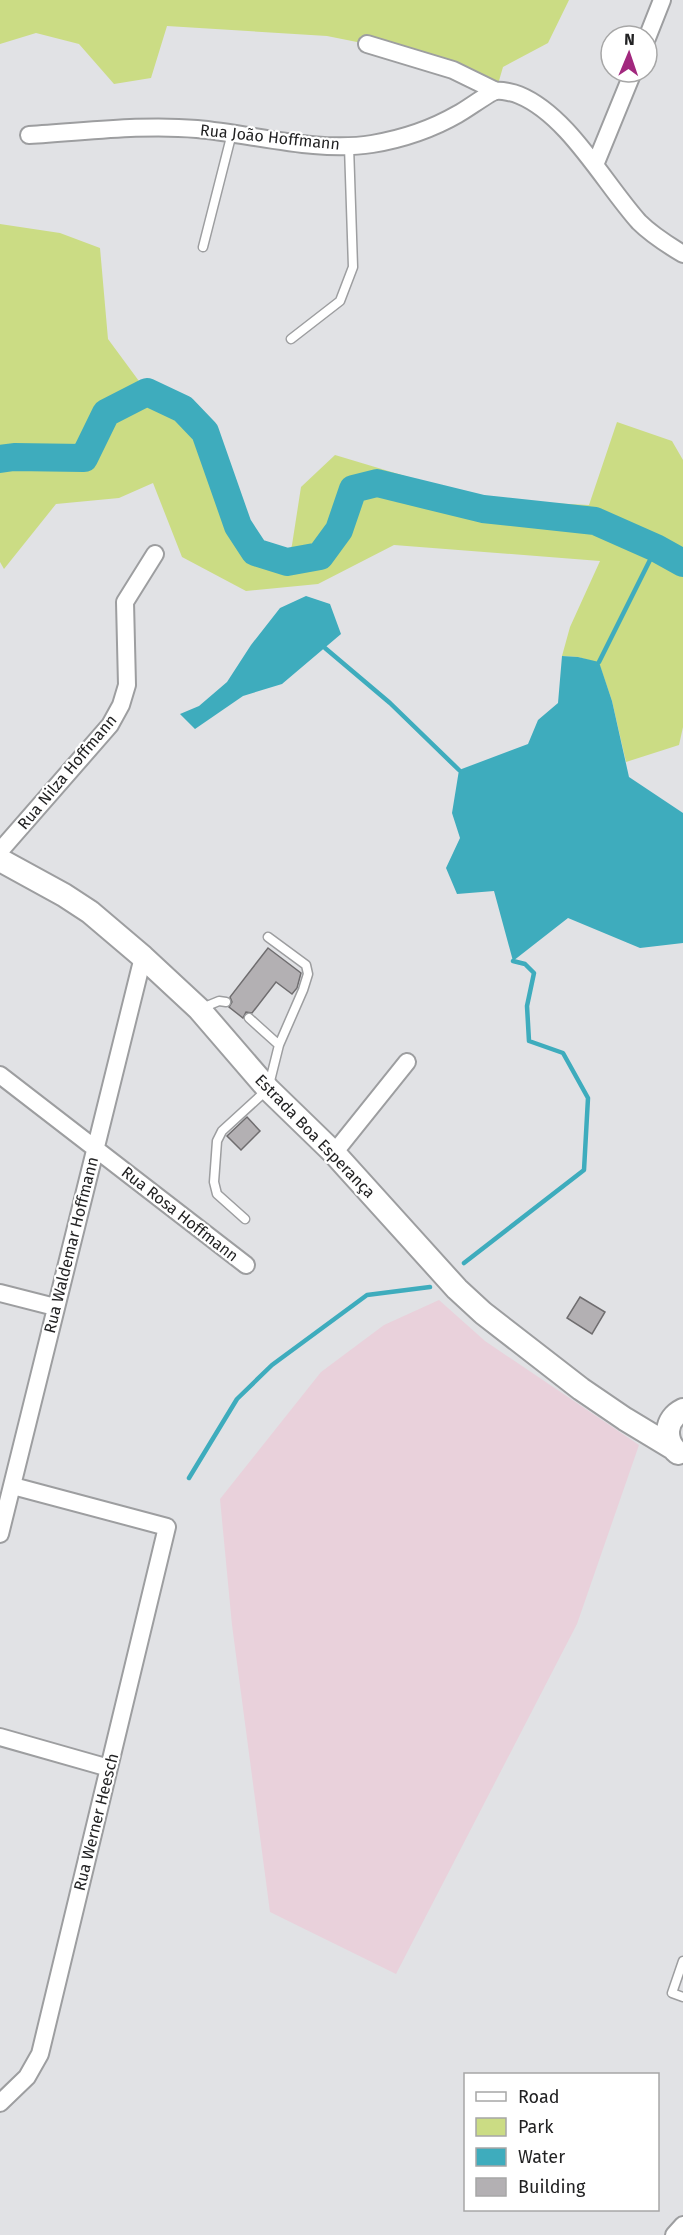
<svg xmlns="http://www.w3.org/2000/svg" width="683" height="2235" font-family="'Fira Sans',sans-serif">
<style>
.industrial{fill:#e9d1db}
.green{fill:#cbdc84}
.water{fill:#3eacbd}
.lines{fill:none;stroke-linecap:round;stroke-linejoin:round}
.stream{stroke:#3eacbd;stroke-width:4.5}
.river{stroke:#3eacbd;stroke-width:28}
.building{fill:#b3b0b3;stroke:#6f6d6f;stroke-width:1.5}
.lane-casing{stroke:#9d9ea0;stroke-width:11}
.street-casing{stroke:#9d9ea0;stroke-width:20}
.secondary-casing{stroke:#9d9ea0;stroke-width:26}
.lane{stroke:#fff;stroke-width:8}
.street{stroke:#fff;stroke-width:16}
.secondary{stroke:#fff;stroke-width:22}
.labels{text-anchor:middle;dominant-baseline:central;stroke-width:4.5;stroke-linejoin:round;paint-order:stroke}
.street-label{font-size:16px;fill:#222223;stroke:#fff}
</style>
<rect width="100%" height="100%" fill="#e1e2e5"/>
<path class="industrial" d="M 439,1300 L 485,1341 L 639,1445 L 577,1624 L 396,1974 L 270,1912 L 232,1625 L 220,1499 L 321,1372 L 384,1325 Z"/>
<path class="green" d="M 0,0 L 569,0 L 548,43 L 503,67 L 496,91 L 367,44 L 327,36 L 167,26 L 151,78 L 114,84 L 79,44 L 36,33 L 0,44 Z
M 0,224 L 60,233 L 100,248 L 108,339 L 147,392 L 205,432 L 238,526 L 255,552 L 287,561 L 292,545 L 301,487 L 335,455 L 485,500 L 589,505 L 617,422 L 672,441 L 683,460 L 683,727 L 679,745 L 626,762 L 612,701 L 599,663 L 578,657 L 562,656 L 570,627 L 600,561 L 394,545 L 318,584 L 246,591 L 182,557 L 153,483 L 119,498 L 56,504 L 4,569 L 0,562 Z"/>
<path class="water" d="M 306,596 L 330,604 L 341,634 L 282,684 L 243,696 L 195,729 L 180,714 L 199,706 L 227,682 L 251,645 L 280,608 Z
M 562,656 L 578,657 L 599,662 L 612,701 L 629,777 L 683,813 L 683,943 L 640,948 L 568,918 L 513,961 L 494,891 L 457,894 L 446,868 L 460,838 L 452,813 L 459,770 L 528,744 L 538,720 L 558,703 Z"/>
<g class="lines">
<path class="stream" d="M 325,648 L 390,703 L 459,770
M 599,662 L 656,548
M 464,1263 L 584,1170 L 588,1098 L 563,1053 L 529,1041 L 527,1006 L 534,973 L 525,964 L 513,961
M 189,1478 L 237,1399 L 272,1365 L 367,1295 L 430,1287"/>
<path class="river" d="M 0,459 L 14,457 L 84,458 L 106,413 L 147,392 L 183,409 L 205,432 L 238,526 L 255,552 L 287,562 L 320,556 L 339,530 L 353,489 L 377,483 L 483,509 L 595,521 L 656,548 L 683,563"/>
</g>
<path class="building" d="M 268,948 L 301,973 L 297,988 L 292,994 L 276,982 L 252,1013 L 246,1012 L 243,1018 L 229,1007 L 232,1002 L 230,997 Z
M 247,1117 L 260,1131 L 241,1150 L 227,1136 Z
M 580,1297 L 605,1312 L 592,1334 L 567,1318 Z"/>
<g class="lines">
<defs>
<path id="lane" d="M 203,247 L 232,133
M 291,339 L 340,301 L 353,267 L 349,146
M 202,1008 L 219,1001 L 226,1002
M 249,1018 L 279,1045
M 245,1219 L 217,1194 L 214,1182 L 217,1141 L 222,1131 L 268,1089 L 279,1045 L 303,990 L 308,974 L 306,965 L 268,937
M 683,1961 L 672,1993 L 683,1997"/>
<path id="street" d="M 647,38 L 662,0
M 367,44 L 453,70 L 496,91
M 29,135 C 84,132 141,124 197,129 C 253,134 317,153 372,144 C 402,139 432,129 458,114 C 466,110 490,92 496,91 C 502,90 514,93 519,95 C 568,115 604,183 639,222 C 652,235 668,245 683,254
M 595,165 L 633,72
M 0,851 L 110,725 L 121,705 L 127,685 L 125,602 L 155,554
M 0,1075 L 246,1265
M 334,1153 L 407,1062
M 0,1293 L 55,1307
M 0,1534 L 143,957
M 0,1737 L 109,1768
M 0,2103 L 27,2077 L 40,2054 L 167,1527 L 13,1486
M 674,2235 L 683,2225"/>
<path id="secondary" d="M 0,860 L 64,895 L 90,912 L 143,957 L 199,1009 L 268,1089 L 334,1153 L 457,1289 L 483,1313 L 581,1389 L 625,1419 L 673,1448
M 678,1453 C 663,1440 665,1419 683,1410"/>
</defs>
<use href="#lane" class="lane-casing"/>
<use href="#street" class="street-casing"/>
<use href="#secondary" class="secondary-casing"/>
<use href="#lane" class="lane"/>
<use href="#street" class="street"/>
<use href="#secondary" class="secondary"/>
</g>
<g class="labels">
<g class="street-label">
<text transform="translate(270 137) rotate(6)">Rua João Hoffmann</text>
<text transform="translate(67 772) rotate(-50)">Rua Nilza Hoffmann</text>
<text transform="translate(315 1136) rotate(46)">Estrada Boa Esperança</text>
<text transform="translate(180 1214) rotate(38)">Rua Rosa Hoffmann</text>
<text transform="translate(71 1245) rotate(-76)">Rua Waldemar Hoffmann</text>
<text transform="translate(96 1822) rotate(-76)">Rua Werner Heesch</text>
</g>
</g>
<rect x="464" y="2073" width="195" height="138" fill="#ffffff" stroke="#a7a7a7" stroke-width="1.5"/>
<rect x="476" y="2092" width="30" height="9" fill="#ffffff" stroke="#a7a7a7" stroke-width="1.5"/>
<text x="518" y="2103" font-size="18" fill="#222223">Road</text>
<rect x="476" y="2118" width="30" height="18" fill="#cbdc84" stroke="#a7a7a7" stroke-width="1.5"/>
<text x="518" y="2133" font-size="18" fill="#222223">Park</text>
<rect x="476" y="2148" width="30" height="18" fill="#3eacbd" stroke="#a7a7a7" stroke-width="1.5"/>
<text x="518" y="2163" font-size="18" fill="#222223">Water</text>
<rect x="476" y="2178" width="30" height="18" fill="#b3b0b3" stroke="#a7a7a7" stroke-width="1.5"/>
<text x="518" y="2193" font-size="18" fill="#222223">Building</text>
<g transform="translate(629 54) rotate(2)"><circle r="28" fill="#ffffff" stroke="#a7a7a7" stroke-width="1.5"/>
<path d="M0-4.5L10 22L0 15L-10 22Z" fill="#a2287e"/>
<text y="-9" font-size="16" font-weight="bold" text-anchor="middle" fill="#222223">N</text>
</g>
</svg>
